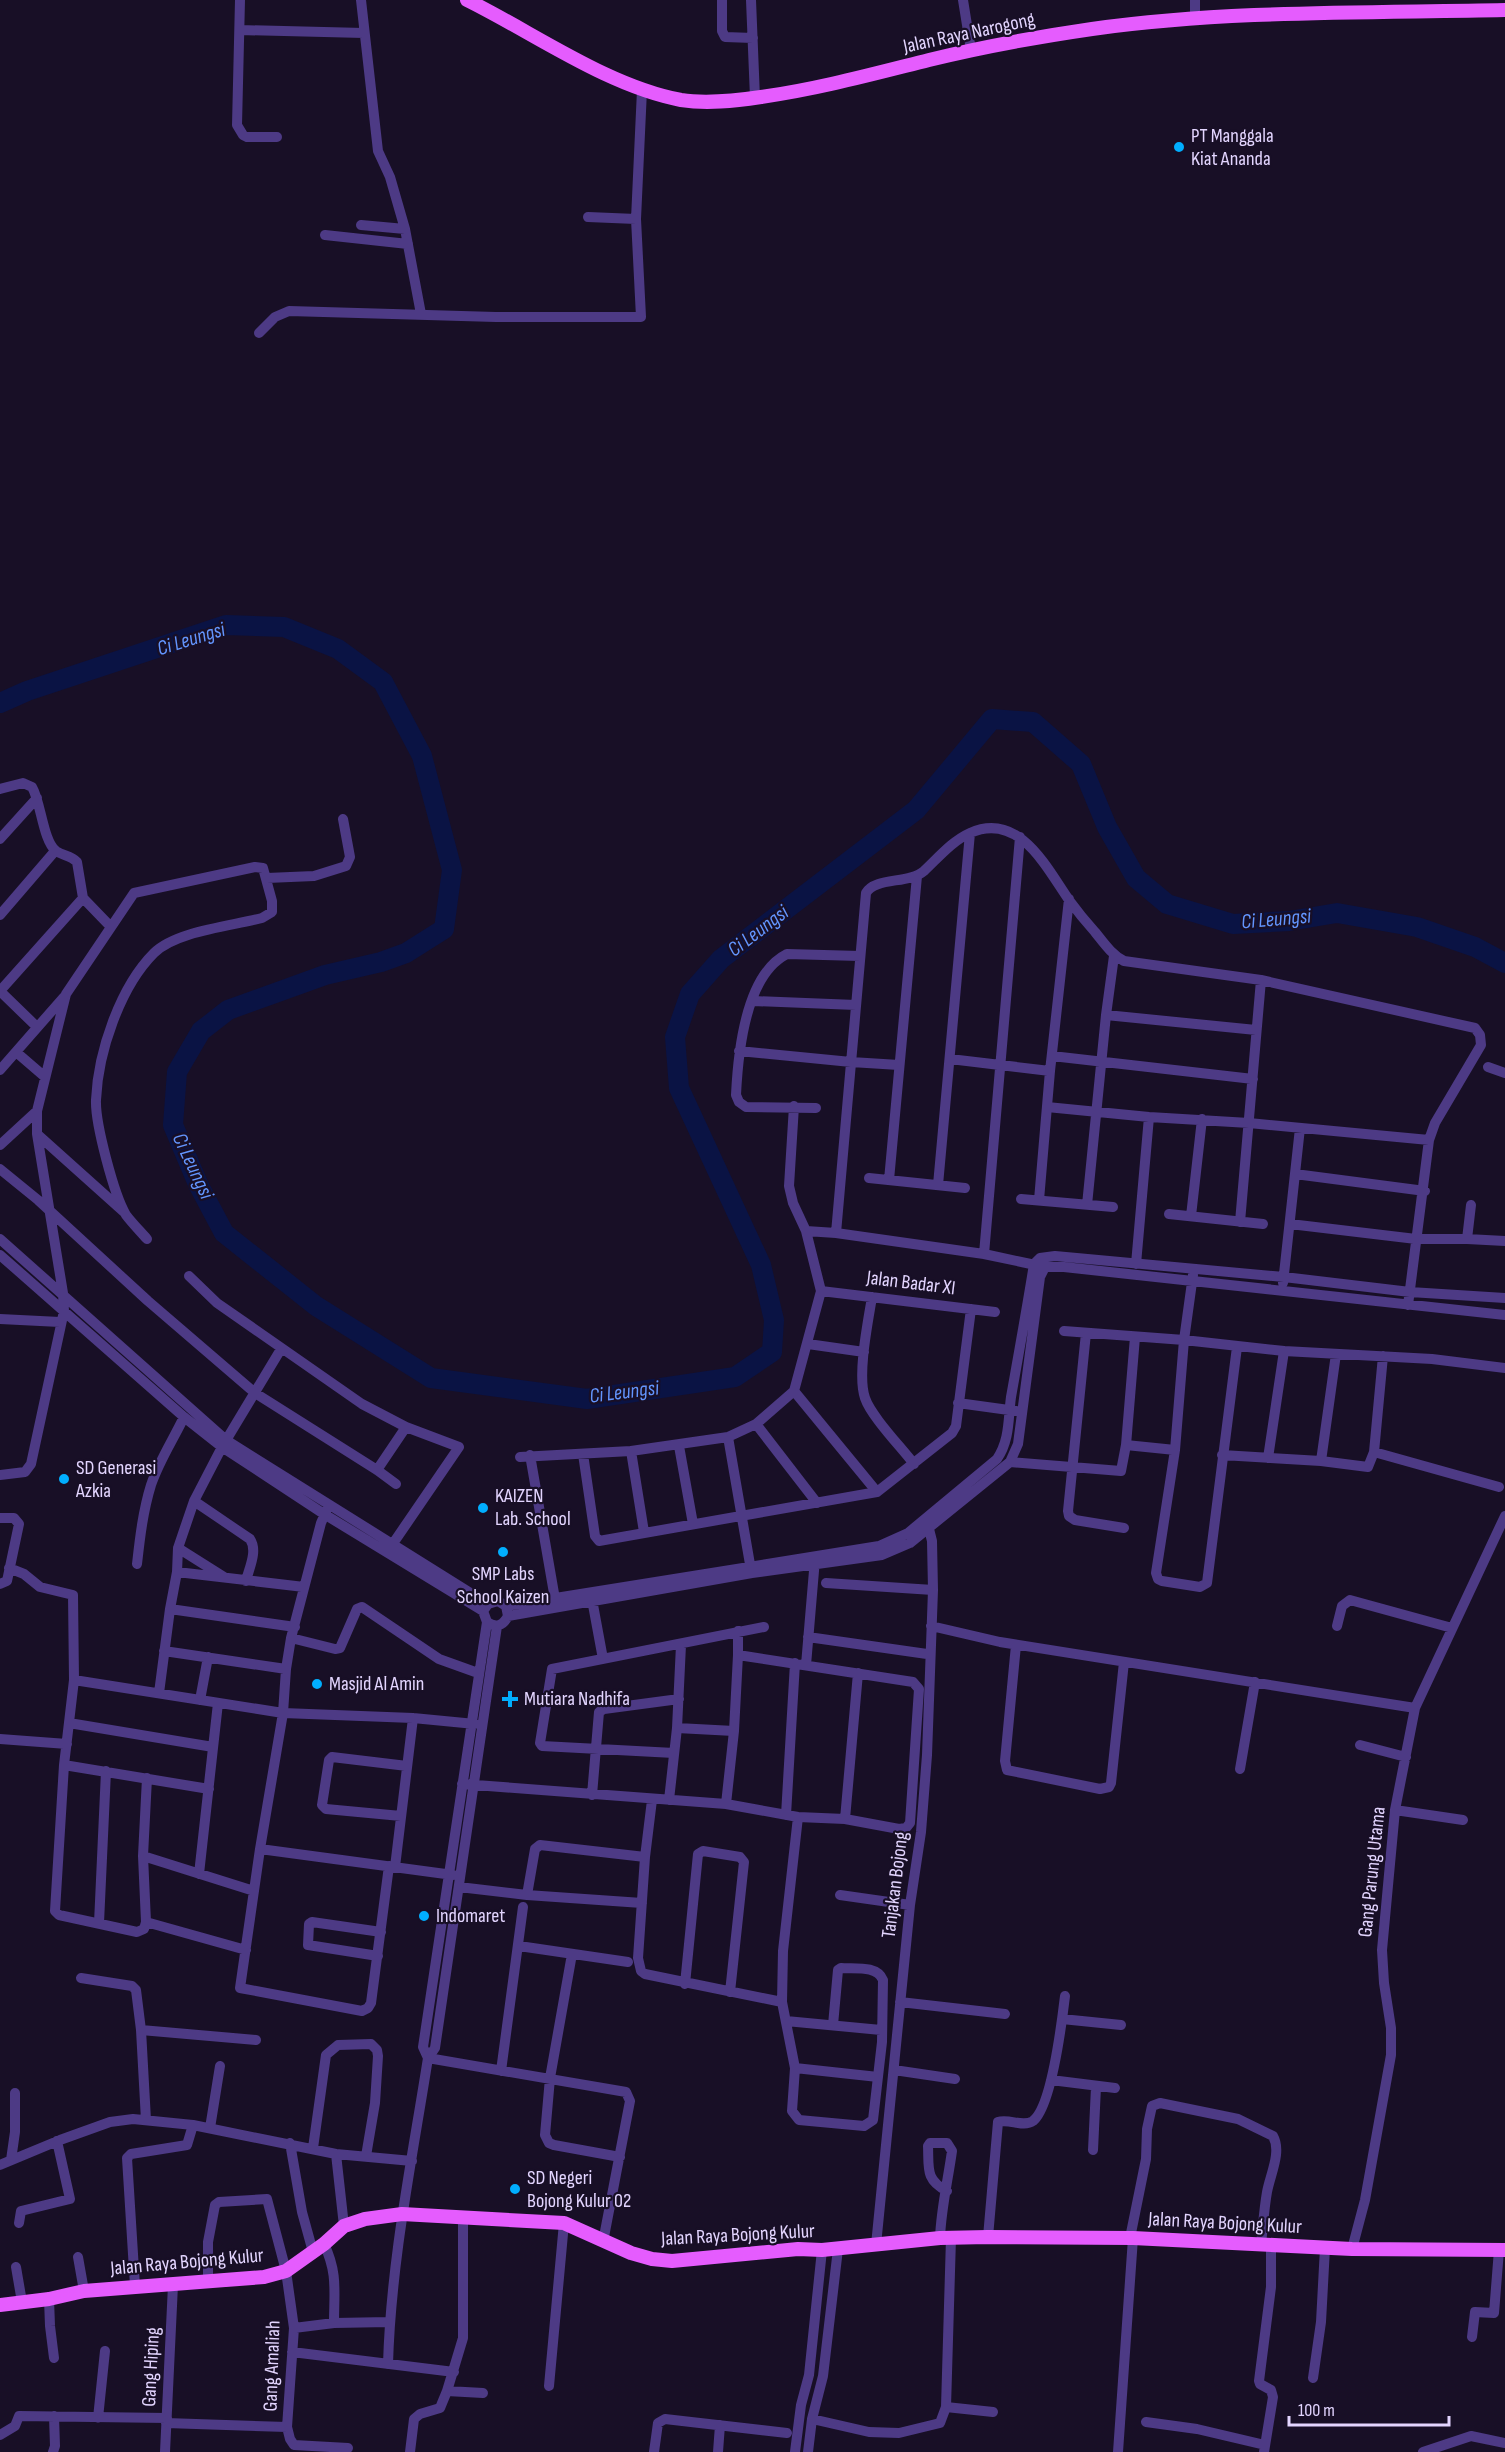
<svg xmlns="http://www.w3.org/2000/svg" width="1505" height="2452" font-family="'Sofia Sans Condensed',sans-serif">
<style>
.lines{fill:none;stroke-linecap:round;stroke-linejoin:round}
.river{stroke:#0a1344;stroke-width:20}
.minor{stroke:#4d3a85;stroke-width:10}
.major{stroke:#e55cfe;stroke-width:14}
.poi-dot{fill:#01aefe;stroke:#180f26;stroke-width:2}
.labels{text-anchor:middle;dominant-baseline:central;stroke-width:4.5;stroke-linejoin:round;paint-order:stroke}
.street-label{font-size:20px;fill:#e3d5ff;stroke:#180f26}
.poi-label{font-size:20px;fill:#e3d5ff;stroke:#180f26;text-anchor:start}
.water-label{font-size:21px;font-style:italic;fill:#6395fe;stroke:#180f26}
</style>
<rect width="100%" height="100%" fill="#180f26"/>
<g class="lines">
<path class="river" d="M 0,703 L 27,691 L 226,625 L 284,627 L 338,649 L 383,682 L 422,756 L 452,870 L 444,929 L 406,953 L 381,962 L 325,975 L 228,1010 L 201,1031 L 177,1072 L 173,1125 L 198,1184 L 224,1233 L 316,1306 L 431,1378 L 587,1399 L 735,1377 L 772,1352 L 774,1320 L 761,1265 L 679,1088 L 675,1037 L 690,994 L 721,959 L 916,810 L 992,719 L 1033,722 L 1081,764 L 1107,827 L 1136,878 L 1167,904 L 1233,924 L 1289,921 L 1337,913 L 1417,927 L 1475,947 L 1505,963"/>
<path class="minor" d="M 240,0 L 237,125 L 243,135 L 247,137 L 277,137
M 361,0 L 378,151 L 390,177 L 405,229 L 421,314
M 722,0 L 722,31 L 725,37 L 753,38
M 751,0 L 755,98
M 963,0 L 971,50
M 1195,20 L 1195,0
M 240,30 L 364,33
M 588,217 L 636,219
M 361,225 L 405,229
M 325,235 L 408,244
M 259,333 L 275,317 L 289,311 L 496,317 L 641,317 L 636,219 L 642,90
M 0,789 L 23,783 L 32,787 C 41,802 43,841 56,851 C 63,856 71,855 77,862 L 83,898 L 111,927
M 0,839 L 37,798
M 267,878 L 314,876 L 346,866 L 350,857 L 343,819
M 0,915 L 55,851
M 0,991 L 83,898
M 0,991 L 37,1027
M 753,1001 L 856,1005
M 1106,1015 L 1256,1030
M 739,1051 L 851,1062 L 899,1065
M 16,1052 L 45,1077
M 1052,1056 L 1253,1079
M 950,1059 L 1050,1071
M 1488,1067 L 1505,1073
M 0,1070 L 64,997
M 1047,1107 L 1149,1117 L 1249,1123 L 1429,1140
M 816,1108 L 746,1107 L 739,1102 L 736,1095 C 738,1053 745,975 787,954 L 860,956
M 37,1134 L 124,1212
M 0,1145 L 37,1111
M 0,1169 L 38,1200 L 148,1301 L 255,1393 L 377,1470 L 396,1484
M 1295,1174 L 1425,1191
M 869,1178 L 965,1188
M 889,1180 L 917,876
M 938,1185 L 970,833
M 1021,1199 L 1113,1207
M 1039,1200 L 1050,1071 L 1069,899
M 1087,1205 L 1106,1015 L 1114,956
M 1169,1214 L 1263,1224
M 1191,1216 L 1202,1119
M 1240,1222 L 1261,980
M 1290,1224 L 1416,1239 L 1467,1239 L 1505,1241
M 806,1231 L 836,1233 L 984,1254 L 1045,1267 L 1064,1267 L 1505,1315
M 836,1233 L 866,893 C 875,877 909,884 924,871 C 938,858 952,841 970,833 C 1019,811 1046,867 1069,900 C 1077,911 1086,922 1095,932 C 1104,943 1111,954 1124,961 L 1261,980 L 1475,1028 L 1480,1035 L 1481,1045 L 1435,1123 L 1429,1140 L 1408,1305
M 0,1239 L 226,1440 L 488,1604
M 1467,1239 L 1471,1205
M 984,1254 L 1020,837
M 0,1255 L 184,1417 L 222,1447 L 324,1514 L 483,1611
M 1136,1264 L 1149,1117
M 1193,1275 L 1184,1340 L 1175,1450 L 1156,1573 L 1158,1579 L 1162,1581 L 1200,1587 L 1207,1583 L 1237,1347
M 189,1276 L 217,1303 L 362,1404 L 406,1427 L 459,1447 L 392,1545
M 1283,1283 L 1300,1128
M 821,1291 L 995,1312
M 872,1297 C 868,1322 857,1375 865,1398 C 871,1416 901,1447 914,1464
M 0,1319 L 60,1322
M 1064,1331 L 1184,1340 L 1284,1351 L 1432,1359 L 1505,1368
M 1086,1333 L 1068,1511 L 1069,1516 L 1075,1520 L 1124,1528
M 808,1344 L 864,1352
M 794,1391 L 877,1492
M 958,1403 L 1016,1411
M 756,1424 L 817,1503
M 728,1437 L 751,1570
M 1126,1445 L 1175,1450
M 679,1446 L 693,1524
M 631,1451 L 644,1532
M 1374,1452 L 1499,1487
M 583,1454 L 595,1536 L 599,1541 L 877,1492 L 952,1433 L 956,1426 L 971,1309
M 530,1455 L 555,1599
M 1222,1455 L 1321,1461 L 1368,1467 L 1374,1452 L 1383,1356
M 520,1457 L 631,1451 L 728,1437 L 756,1424 L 794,1391 L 821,1291 L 806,1231 L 793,1203 L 789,1186 L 794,1106
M 1268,1458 L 1284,1351
M 1321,1461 L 1336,1354
M 1010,1462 L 1121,1471 L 1126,1445 L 1135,1337
M 377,1470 L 406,1427
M 0,1475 L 25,1472 L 31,1464 L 64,1311 L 63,1293 L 37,1134 L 37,1111 L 66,994 L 134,893 L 255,867 L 263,868 L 272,901 L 272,912 L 262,918 C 232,926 176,931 154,953 C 120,987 98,1052 96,1100 C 95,1123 114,1195 126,1215 C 132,1223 140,1231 147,1239
M 194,1501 L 250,1539 C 258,1551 249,1568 246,1581
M 329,1505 L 321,1523 L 291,1638 L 286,1669 L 283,1713 L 260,1849 L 240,1988 L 362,2011 L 368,2008 L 371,2003 L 389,1866
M 0,1518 L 14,1518 L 19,1524 L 7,1581 L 0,1584
M 178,1548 L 224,1577
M 137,1564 C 140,1537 143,1511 151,1485 C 159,1461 173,1440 184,1417
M 9,1568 L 24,1574 L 40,1587 L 73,1595 L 74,1680 L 64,1765 L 55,1911 L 59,1915 L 137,1932 L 144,1929 L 146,1922
M 177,1572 L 304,1587
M 826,1583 L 933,1590
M 591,1594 L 603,1659
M 506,1606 L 879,1546 L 908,1533 L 997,1459 C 1010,1440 1008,1419 1011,1397 C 1019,1352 1027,1308 1034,1264 L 1040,1258 L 1055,1256 L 1284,1277 L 1410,1292 L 1505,1298
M 170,1609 L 295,1627
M 508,1616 L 506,1606 L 498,1601 L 488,1604 L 483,1611 L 487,1622 C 496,1628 503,1626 508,1616 L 752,1573 L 882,1555 L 910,1543 L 1010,1462 L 1018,1444 L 1040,1277 L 1045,1267
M 931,1626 L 1000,1642 L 1415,1708
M 1337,1626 L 1342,1606 L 1350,1600 L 1452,1628
M 808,1637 L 927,1654
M 291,1638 L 335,1649 L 340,1648 L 357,1609 L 362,1607 L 439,1659 L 478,1673
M 1016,1645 L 1005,1761 L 1007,1770 L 1100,1789 L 1109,1787 L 1111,1783 L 1124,1662
M 164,1651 L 286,1669
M 806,1665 L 815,1559
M 74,1680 L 283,1713 L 413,1718 L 475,1724
M 159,1693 L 170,1609 L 177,1572 L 178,1548 L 194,1501 L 222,1447 L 281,1349
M 200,1700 L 208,1657
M 69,1723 L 213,1747
M 677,1728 L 734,1731
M 0,1739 L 67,1744
M 1360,1745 L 1406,1757
M 674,1753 L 542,1746 L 540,1743 L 552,1669 L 764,1627
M 64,1765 L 209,1789
M 1240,1769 L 1255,1682
M 147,1778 L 143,1856 L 146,1922 L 246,1950
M 462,1784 L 726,1804 L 798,1817 L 845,1819 L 899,1829 L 906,1828 L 910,1823 L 919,1689 L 913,1682 L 738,1655 L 738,1631
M 592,1795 L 599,1712 L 604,1709 L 679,1699
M 652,1800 L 645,1857 L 638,1958 L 641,1971 L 645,1974 L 782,2002
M 669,1800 L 677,1728 L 681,1645
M 726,1804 L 734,1731 L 738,1655
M 1395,1810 L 1463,1820
M 786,1815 L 795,1663
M 401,1816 L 326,1809 L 322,1805 L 329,1760 L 332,1757 L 407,1766
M 798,1817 L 783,1951 L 782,2002 L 795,2068 L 792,2111 L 799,2120 L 864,2126 L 873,2120 L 882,2042 L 883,1980 C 877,1965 855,1969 841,1968 L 838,1970 L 833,2025
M 845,1819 L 858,1673
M 260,1849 L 453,1875
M 143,1856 L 254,1891
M 395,1867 L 413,1718
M 199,1874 L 218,1703
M 459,1887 L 527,1895 L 642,1903
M 527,1895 L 535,1849 L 540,1845 L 645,1857
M 840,1895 L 910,1905
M 99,1923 L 106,1771
M 519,1946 L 628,1962
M 572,1954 L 550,2078 L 545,2135 L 549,2143 L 554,2145 L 620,2157
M 378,1956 L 308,1945 L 309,1924 L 312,1922 L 381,1932
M 81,1978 L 132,1986 L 136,1990 L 141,2030 L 146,2120
M 685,1984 L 698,1854 L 703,1851 L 740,1857 L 744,1862 L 730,1992
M 900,2002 L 1005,2014
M 1062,2019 L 1121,2025
M 786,2021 L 881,2030
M 141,2030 L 256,2040
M 428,2058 L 423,2047 L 487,1622
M 428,2058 L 626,2092 L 630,2101 L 603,2242
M 795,2068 L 878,2077
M 894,2070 L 955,2079
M 501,2071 L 523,1907
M 1051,2080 L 1115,2088
M 210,2128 L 220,2066
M 290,2143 L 302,2212 L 313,2252
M 313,2148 L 326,2055 L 338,2045 L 371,2044 L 377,2050 L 378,2056 L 375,2103 L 366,2156
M 1093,2150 L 1096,2087
M 336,2154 L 344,2226
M 11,2160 L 15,2132 L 15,2093
M 0,2165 L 60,2140 L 110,2122 L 133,2119 L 193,2125 L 336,2154 L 412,2161
M 19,2223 L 21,2211 L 70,2199 L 57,2141
M 988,2237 L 998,2122 C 1009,2118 1023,2128 1033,2121 C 1052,2106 1062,2021 1065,1996
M 940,2238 C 941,2209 948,2180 952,2151 L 947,2143 L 930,2143 L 928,2146 C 929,2168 925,2180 947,2191
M 1130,2238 L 1146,2159 L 1147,2129 L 1152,2106 L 1160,2103 L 1238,2119 L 1273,2136 C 1282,2152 1270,2175 1267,2192 C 1264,2209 1263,2227 1261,2244
M 876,2245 L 910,1905 L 921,1832 L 927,1755 L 933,1590 L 932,1541 L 929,1529 L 924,1525
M 1352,2249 L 1365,2200 L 1391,2055 L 1391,2028 L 1384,1983 L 1382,1950 L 1395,1810 L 1415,1708 L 1505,1516
M 78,2257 L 84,2291
M 16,2267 L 22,2302
M 208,2283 L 208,2242 L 215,2205 L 219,2202 L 267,2199 L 286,2271 L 294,2328 L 287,2427 L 290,2439 L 294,2445 L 348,2448
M 135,2286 L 127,2158 L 131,2154 L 187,2145 L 193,2125
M 49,2299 L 50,2326 L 54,2358
M 334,2323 L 389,2322
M 294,2328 L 334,2323 C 334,2292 338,2273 324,2244
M 1472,2337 L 1475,2312 L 1494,2313 L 1499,2250
M 292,2352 L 454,2372
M 388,2364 C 391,2261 412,2160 428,2058 L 435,2048 L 497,1626
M 1313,2378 L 1321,2322 L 1325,2248
M 549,2386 L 564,2223
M 447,2391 L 463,2338 L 463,2216
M 946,2407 L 993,2412
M 98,2418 L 105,2351
M 812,2419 L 869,2432 L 899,2433 L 940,2423 L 946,2407 L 951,2238
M 1146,2422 L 1197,2429 L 1265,2445
M 166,2423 L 287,2427
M 0,2435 L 15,2426 L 19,2416 L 167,2418
M 53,2452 L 55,2446 L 54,2416
M 165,2452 L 173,2285
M 410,2452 L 414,2419 L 420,2414 L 440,2408 L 447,2391 L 483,2393
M 654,2452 L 658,2423 L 665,2419 L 787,2433
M 718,2452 L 720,2425
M 795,2452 L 801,2405 L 809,2375 L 822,2250
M 808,2452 L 812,2419 L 823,2376 L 838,2249
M 1118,2452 L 1133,2238
M 1264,2452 L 1273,2397 L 1271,2390 L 1260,2384 L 1259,2381 L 1271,2287 L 1271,2245
M 1423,2452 L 1471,2436 L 1505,2443"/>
<path class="major" d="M 467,0 C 534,33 607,86 681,100 C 707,104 734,101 761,97 C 818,89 873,74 929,60 C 982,47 1037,37 1092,29 C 1229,10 1368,13 1505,10
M 0,2305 L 49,2299 L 84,2291 L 264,2277 L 286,2271 L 324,2244 L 344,2226 L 365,2219 L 402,2214 L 564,2223 L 631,2253 L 652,2259 L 672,2261 L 798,2249 L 822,2250 L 940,2238 L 988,2237 L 1133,2238 L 1352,2249 L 1505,2250"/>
</g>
<g class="poi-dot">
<circle cx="1179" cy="147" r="6"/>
<circle cx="64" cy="1479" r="6"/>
<circle cx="483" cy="1508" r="6"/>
<circle cx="503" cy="1552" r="6"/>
<circle cx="317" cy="1684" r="6"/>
<path d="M507 1690h6v6h6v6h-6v6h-6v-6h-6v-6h6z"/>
<circle cx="424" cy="1916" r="6"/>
<circle cx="515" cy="2189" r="6"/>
</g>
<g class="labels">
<g class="street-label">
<text transform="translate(969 33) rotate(-12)">Jalan Raya Narogong</text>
<text transform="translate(911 1283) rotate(7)">Jalan Badar XI</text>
<text transform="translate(1372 1872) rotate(-84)">Gang Parung Utama</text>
<text transform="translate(895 1885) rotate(-83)">Tanjakan Bojong</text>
<text transform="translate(1225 2223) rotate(3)">Jalan Raya Bojong Kulur</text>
<text transform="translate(738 2235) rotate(-3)">Jalan Raya Bojong Kulur</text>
<text transform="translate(187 2262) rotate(-5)">Jalan Raya Bojong Kulur</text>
<text transform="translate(272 2366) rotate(-88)">Gang Amaliah</text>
<text transform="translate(151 2367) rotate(-87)">Gang Hiping</text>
</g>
<g class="poi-label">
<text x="1191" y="136">PT Manggala<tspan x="1191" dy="23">Kiat Ananda</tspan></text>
<text x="76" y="1468">SD Generasi<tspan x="76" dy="23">Azkia</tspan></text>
<text x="495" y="1496">KAIZEN<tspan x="495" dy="23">Lab. School</tspan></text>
<text x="503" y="1574" text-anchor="middle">SMP Labs<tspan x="503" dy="23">School Kaizen</tspan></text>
<text x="329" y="1684">Masjid Al Amin</text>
<text x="524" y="1699">Mutiara Nadhifa</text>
<text x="436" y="1916">Indomaret</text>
<text x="527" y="2178">SD Negeri<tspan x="527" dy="23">Bojong Kulur 02</tspan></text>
</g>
<g class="water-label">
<text transform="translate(191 639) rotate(-17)">Ci Leungsi</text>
<text transform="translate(1276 919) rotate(-5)">Ci Leungsi</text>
<text transform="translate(758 931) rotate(-37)">Ci Leungsi</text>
<text transform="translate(193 1166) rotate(65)">Ci Leungsi</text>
<text transform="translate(624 1392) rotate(-7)">Ci Leungsi</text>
</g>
</g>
<path d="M1289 2416v9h160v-9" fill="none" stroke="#e3d5ff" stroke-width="3"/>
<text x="1298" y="2416" font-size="18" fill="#e3d5ff" stroke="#180f26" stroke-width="4.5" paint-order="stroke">100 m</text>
</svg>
